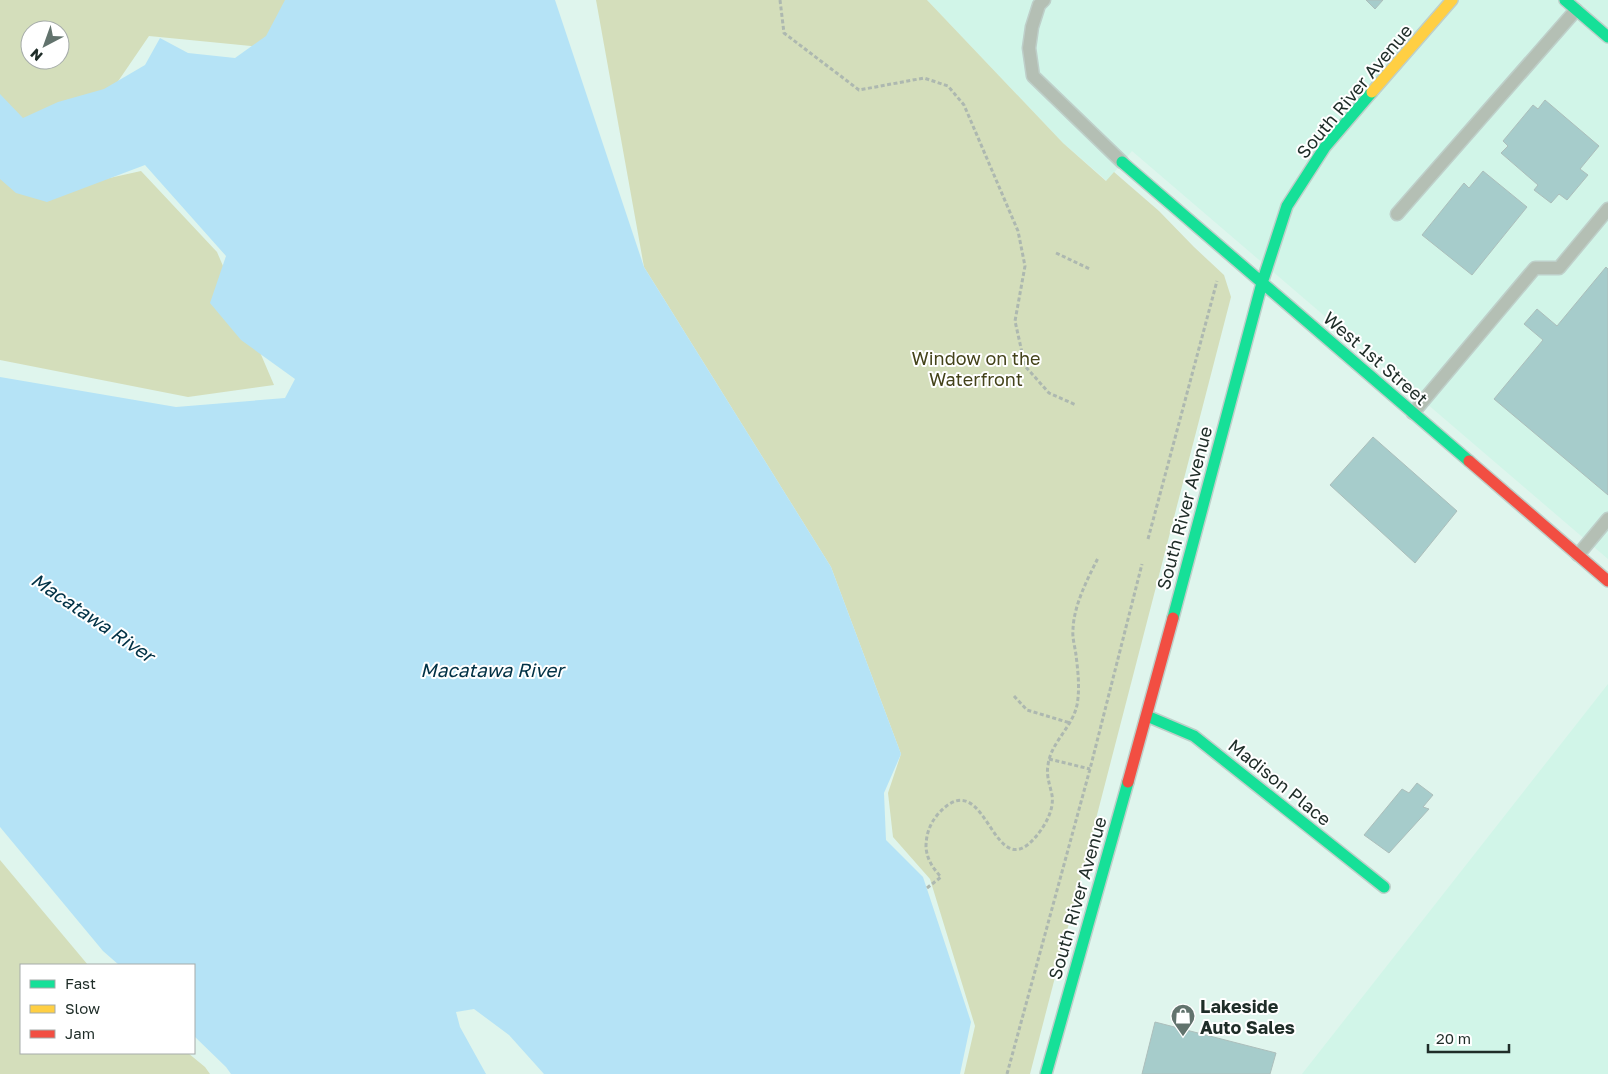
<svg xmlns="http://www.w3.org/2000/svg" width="1608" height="1074" font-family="'Golos Text',sans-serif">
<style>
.built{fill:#d1f5e8}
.green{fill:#d4debb;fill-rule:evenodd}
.water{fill:#b5e3f6}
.building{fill:#a6cccb;stroke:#acbebb}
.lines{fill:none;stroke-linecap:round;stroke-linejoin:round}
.lane-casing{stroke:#becfc9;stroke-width:15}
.fast-casing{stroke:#becfc9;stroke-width:14}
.slow-casing{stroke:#becfc9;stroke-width:14}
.jam-casing{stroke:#becfc9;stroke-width:14}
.path{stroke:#adb8b0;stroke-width:3;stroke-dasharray:4 2.5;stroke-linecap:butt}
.lane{stroke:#b4bfb4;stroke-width:12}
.fast{stroke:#16e098;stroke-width:11}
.slow{stroke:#ffcf43;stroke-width:11}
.jam{stroke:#f24e42;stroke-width:11}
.labels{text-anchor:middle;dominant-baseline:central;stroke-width:4;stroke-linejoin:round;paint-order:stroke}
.street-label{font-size:18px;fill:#1f2d28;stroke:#fff}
.park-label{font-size:18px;fill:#44431a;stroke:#fff}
.poi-label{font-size:18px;font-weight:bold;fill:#1f2d28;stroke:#fff;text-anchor:start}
.water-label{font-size:19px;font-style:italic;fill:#013145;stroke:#fff}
</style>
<rect width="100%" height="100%" fill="#dff5ed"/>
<path class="built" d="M 927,0 L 1608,0 L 1608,559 L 1132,151 L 1107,181 L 1063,143 Z
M 1608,684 L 1608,1074 L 1302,1074 Z"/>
<path class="green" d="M 0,0 L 289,0 L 260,47 L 149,36 L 108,96 L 0,130 ZM 30,30 L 60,30 L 60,60 L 30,60 Z
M 596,0 L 927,0 L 1063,143 L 1106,181 L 1114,172 L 1159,211 L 1194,247 L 1224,275 L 1231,297 L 1030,1074 L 964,1074 L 975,1026 L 930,879 L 893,837 L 888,793 L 901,754 L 831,567 L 644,267 Z
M 0,159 L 51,191 L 141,171 L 217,252 L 274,385 L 188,397 L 0,360 Z
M 0,860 L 88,965 L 21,965 L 21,1053 L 188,1053 L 205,1067 L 210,1074 L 0,1074 Z"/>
<path class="water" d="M 285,0 L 555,0 L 644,267 L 831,567 L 901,754 L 884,793 L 886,840 L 923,877 L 971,1022 L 960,1074 L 544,1074 L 509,1035 L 474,1009 L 456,1012 L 460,1027 L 486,1074 L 231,1074 L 226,1067 L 194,1036 L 194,965 L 119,965 L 103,951 L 0,827 L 0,377 L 176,407 L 285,398 L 295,379 L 241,340 L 210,303 L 226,256 L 145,165 L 47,202 L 16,193 L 0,179 L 0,94 L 23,118 L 58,102 L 104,89 L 145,65 L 160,38 L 188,53 L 235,58 L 266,36 Z"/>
<path class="building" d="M 1366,0 L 1383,0 L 1375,9 Z
M 1545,100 L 1599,146 L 1580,169 L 1588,175 L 1567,200 L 1559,194 L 1551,203 L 1534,190 L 1538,185 L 1501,153 L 1508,146 L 1503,141 L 1533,105 L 1538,109 Z
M 1483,171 L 1527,207 L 1472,275 L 1422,235 L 1464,183 L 1469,188 Z
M 1606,267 L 1608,269 L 1608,495 L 1494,399 L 1543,340 L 1524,324 L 1537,309 L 1557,326 Z
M 1373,437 L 1457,511 L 1415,563 L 1330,485 Z
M 1417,783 L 1433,795 L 1423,807 L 1429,809 L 1389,853 L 1364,835 L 1402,789 L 1409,793 Z
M 1155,1022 L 1276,1053 L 1270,1074 L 1142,1074 Z"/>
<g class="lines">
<defs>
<path id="lane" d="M 1044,0 L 1039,5 L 1032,27 L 1029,48 L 1033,76 L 1122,162
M 1397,214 L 1576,10
M 1413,413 L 1535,268 L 1559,268 L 1608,209
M 1578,555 L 1608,519"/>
<path id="fast" d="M 1565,0 L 1608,37
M 1122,162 L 1469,461
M 1173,618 L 1262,283 L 1287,206 L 1325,147 L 1372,92
M 1147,716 L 1194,736 L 1384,887
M 1046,1074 L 1128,782"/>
<path id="slow" d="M 1372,92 L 1452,0"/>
<path id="jam" d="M 1469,461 L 1608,581
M 1128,782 L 1173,618"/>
</defs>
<use href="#lane" class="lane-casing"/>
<use href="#fast" class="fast-casing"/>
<use href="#slow" class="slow-casing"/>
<use href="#jam" class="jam-casing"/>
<path class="path" d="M 780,0 L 784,33 L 859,90 L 924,78 L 948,86 L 964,105 L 1018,231 L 1025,266 L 1015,321 L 1025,366 L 1049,393 L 1076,405
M 1056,253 L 1090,269
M 1148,539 L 1217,281
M 1014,696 L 1027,710 L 1070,723
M 1049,759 L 1090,769
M 927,888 L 941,877 C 933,868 927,860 926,847 C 926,834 930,823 939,813 C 989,759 992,899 1041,830 C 1048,820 1054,807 1052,795 C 1050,785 1046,776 1048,765 C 1051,742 1072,728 1077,705 C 1080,689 1078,671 1076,655 C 1075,647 1072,637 1073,629 C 1074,605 1087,580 1098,558
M 1007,1074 L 1090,769 L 1142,564"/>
<use href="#lane" class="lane"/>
<use href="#fast" class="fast"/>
<use href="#slow" class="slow"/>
<use href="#jam" class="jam"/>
</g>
<defs>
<symbol id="shop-pin" viewBox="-11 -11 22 30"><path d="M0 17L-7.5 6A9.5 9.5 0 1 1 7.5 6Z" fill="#62736d" stroke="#fff"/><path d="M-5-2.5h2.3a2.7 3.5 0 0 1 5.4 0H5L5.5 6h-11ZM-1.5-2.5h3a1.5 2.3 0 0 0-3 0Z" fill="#fff"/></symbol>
</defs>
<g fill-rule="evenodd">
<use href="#shop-pin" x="1169" y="1002" width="28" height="38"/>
</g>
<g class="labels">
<g class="street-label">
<text transform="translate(1354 91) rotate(-50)">South River Avenue</text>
<text transform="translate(1376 358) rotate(41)">West 1st Street</text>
<text transform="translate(1184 508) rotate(-75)">South River Avenue</text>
<text transform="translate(1280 782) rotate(39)">Madison Place</text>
<text transform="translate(1077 898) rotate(-74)">South River Avenue</text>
</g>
<g class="park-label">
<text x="976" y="358">Window on the<tspan x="976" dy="21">Waterfront</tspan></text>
</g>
<g class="poi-label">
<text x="1200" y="1006">Lakeside<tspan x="1200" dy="21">Auto Sales</tspan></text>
</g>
<g class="water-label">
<text transform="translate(93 617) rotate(34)">Macatawa River</text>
<text x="492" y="669">Macatawa River</text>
</g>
</g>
<rect x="20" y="964" width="175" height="90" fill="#ffffff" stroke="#a5aba9"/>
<rect x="30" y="980" width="25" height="8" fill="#16e098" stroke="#a5aba9"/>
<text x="65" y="989" font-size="15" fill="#1f2d28">Fast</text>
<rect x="30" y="1005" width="25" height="8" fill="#ffcf43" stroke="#a5aba9"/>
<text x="65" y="1014" font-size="15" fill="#1f2d28">Slow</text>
<rect x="30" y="1030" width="25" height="8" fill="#f24e42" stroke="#a5aba9"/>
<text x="65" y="1039" font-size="15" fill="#1f2d28">Jam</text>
<g transform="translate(45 45) rotate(221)"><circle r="24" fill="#ffffff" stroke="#a5aba9"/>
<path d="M0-4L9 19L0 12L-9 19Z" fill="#62736d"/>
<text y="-8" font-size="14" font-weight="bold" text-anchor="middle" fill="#1f2d28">N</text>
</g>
<path d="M1428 1044v8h81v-8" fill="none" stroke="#1f2d28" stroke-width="2.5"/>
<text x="1436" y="1044" font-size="15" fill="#1f2d28" stroke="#ffffff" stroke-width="4" paint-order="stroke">20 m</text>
</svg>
